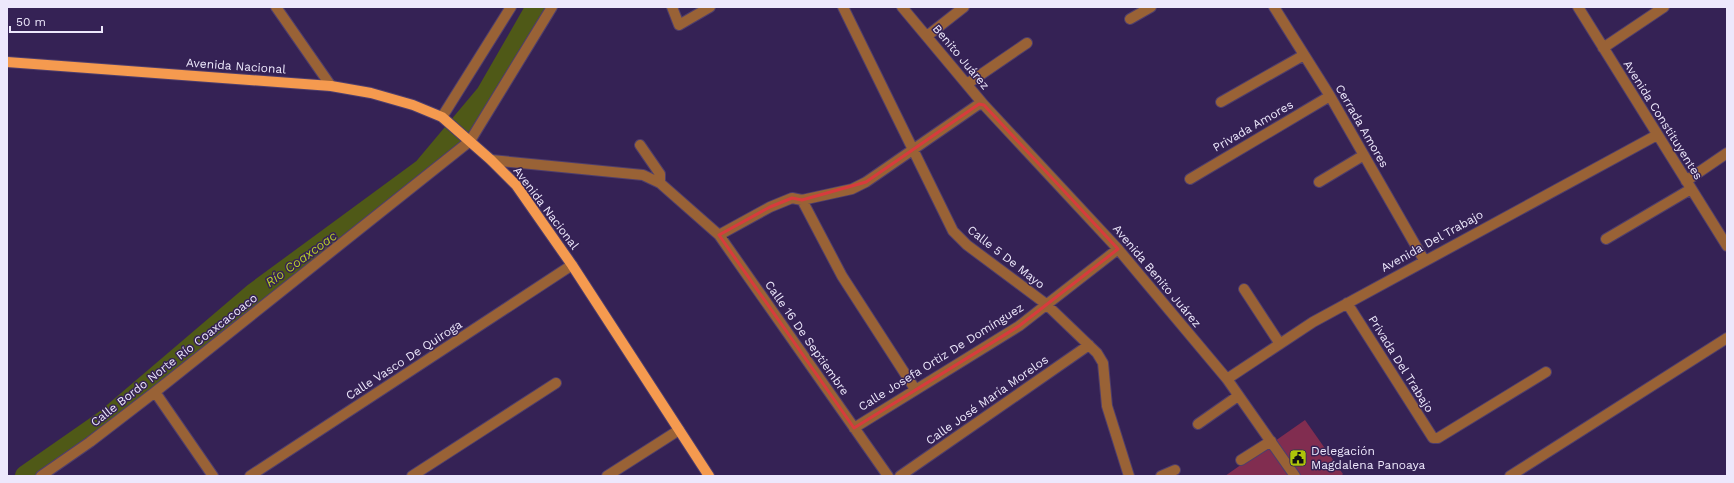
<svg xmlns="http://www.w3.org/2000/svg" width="1734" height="483" font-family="'Work Sans',sans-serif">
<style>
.green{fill:#812d50}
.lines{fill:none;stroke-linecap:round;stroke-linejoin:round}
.river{stroke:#4f5917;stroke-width:22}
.minor-casing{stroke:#4f3e6c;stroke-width:12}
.major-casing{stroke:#4f3e6c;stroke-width:12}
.minor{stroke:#996236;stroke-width:10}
.major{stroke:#f59a4f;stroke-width:10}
.marked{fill:none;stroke:#d83b3d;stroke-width:3;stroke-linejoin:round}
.labels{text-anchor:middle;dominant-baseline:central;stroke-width:3;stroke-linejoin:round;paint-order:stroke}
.street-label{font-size:12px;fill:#ede8fc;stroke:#352255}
.poi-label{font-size:12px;fill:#ede8fc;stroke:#352255;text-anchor:start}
.water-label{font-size:13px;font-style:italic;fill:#b7ce27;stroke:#352255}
</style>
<rect width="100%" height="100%" fill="#352255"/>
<path class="green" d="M 1305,420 L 1343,474 L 1341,476 L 1225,476 Z"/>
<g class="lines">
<path class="river" d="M 26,476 L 105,421 L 254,294 L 424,169 L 487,94 L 537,7"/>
<defs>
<path id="minor" d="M 276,7 L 331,86
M 672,7 L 679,25 L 710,7
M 843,7 L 953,231 L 967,245 L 1046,304 L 1097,353 L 1103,363 L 1107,406 L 1129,476
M 902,7 L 984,105 L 1118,249 L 1227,379 L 1295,476
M 1274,7 L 1330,96 L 1424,260
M 1578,7 L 1727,246
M 1130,19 L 1151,7
M 927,36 L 964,7
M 1603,48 L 1664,7
M 967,84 L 1027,43
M 1221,102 L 1304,55
M 442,117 L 511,7
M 640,145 L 660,174 L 660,183
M 491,160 L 643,175 L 660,183 L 719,235 L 888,476
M 1190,179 L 1330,96
M 1686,181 L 1727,153
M 1319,182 L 1364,155
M 802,200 L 842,276 L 915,389
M 719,235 L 770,207 L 792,198 L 802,200 L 852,189 L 866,182 L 979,104 L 984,105
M 1606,239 L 1691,189
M 1244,289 L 1280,344
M 1347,303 L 1433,438 L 1438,438 L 1546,372
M 1227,379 L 1313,322 L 1657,135
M 155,392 L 213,476
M 1198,424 L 1238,396
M 854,428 L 1019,326 L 1118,249
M 1241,460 L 1271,441
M 41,476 L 90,442 L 155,392 L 470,141 L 552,7
M 250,476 L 572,265
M 412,476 L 556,383
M 607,476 L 679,430
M 900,476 L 1089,345
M 1161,476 L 1175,470
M 1510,476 L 1727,338"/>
<path id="major" d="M 7,62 L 331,86 L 371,93 L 413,105 L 442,117 L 491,160 L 516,185 L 572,265 L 709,476"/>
</defs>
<use href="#minor" class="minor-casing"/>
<use href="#major" class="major-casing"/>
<use href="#minor" class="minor"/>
<use href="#major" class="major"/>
</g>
<path class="marked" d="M 979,104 L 984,105 L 1118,249 L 1019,326 L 854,428 L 719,235 L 770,207 L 792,198 L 802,200 L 866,182 Z"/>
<defs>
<symbol id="civic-square" viewBox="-11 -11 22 22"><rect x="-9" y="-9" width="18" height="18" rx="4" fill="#aec509" stroke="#352255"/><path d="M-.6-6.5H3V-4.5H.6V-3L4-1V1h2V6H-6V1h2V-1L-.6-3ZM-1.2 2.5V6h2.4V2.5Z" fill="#111"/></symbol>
</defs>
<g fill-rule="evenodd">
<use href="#civic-square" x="1288" y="448" width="20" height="20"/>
</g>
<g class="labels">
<g class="street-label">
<text transform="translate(961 57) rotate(50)">Benito Juárez</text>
<text transform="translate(236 66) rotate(4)">Avenida Nacional</text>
<text transform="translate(1663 120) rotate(58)">Avenida Constituyentes</text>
<text transform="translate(1253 126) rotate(-30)">Privada Amores</text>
<text transform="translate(1362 126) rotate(60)">Cerrada Amores</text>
<text transform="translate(546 208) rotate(53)">Avenida Nacional</text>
<text transform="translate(1432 241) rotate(-29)">Avenida Del Trabajo</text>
<text transform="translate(1006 257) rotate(38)">Calle 5 De Mayo</text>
<text transform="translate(1157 276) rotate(50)">Avenida Benito Juárez</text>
<text transform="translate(807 338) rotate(55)">Calle 16 De Septiembre</text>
<text transform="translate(941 357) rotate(-32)">Calle Josefa Ortiz De Domínguez</text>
<text transform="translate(174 360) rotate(-38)">Calle Bordo Norte Río Coaxcacoaco</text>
<text transform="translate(404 360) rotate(-33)">Calle Vasco De Quiroga</text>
<text transform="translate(1401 364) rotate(58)">Privada Del Trabajo</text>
<text transform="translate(987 400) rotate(-35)">Calle José María Morelos</text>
</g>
<g class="poi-label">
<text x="1311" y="451">Delegación<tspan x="1311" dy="14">Magdalena Panoaya</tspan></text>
</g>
<g class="water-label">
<text transform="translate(301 259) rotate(-36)">Río Coaxcoac</text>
</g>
</g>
<rect width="1734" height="483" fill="none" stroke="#ede8fc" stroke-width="16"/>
<path d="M10 26v6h92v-6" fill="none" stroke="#ede8fc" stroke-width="2"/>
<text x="16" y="26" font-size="12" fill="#ede8fc" stroke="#352255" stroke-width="3" paint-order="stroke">50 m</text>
</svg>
